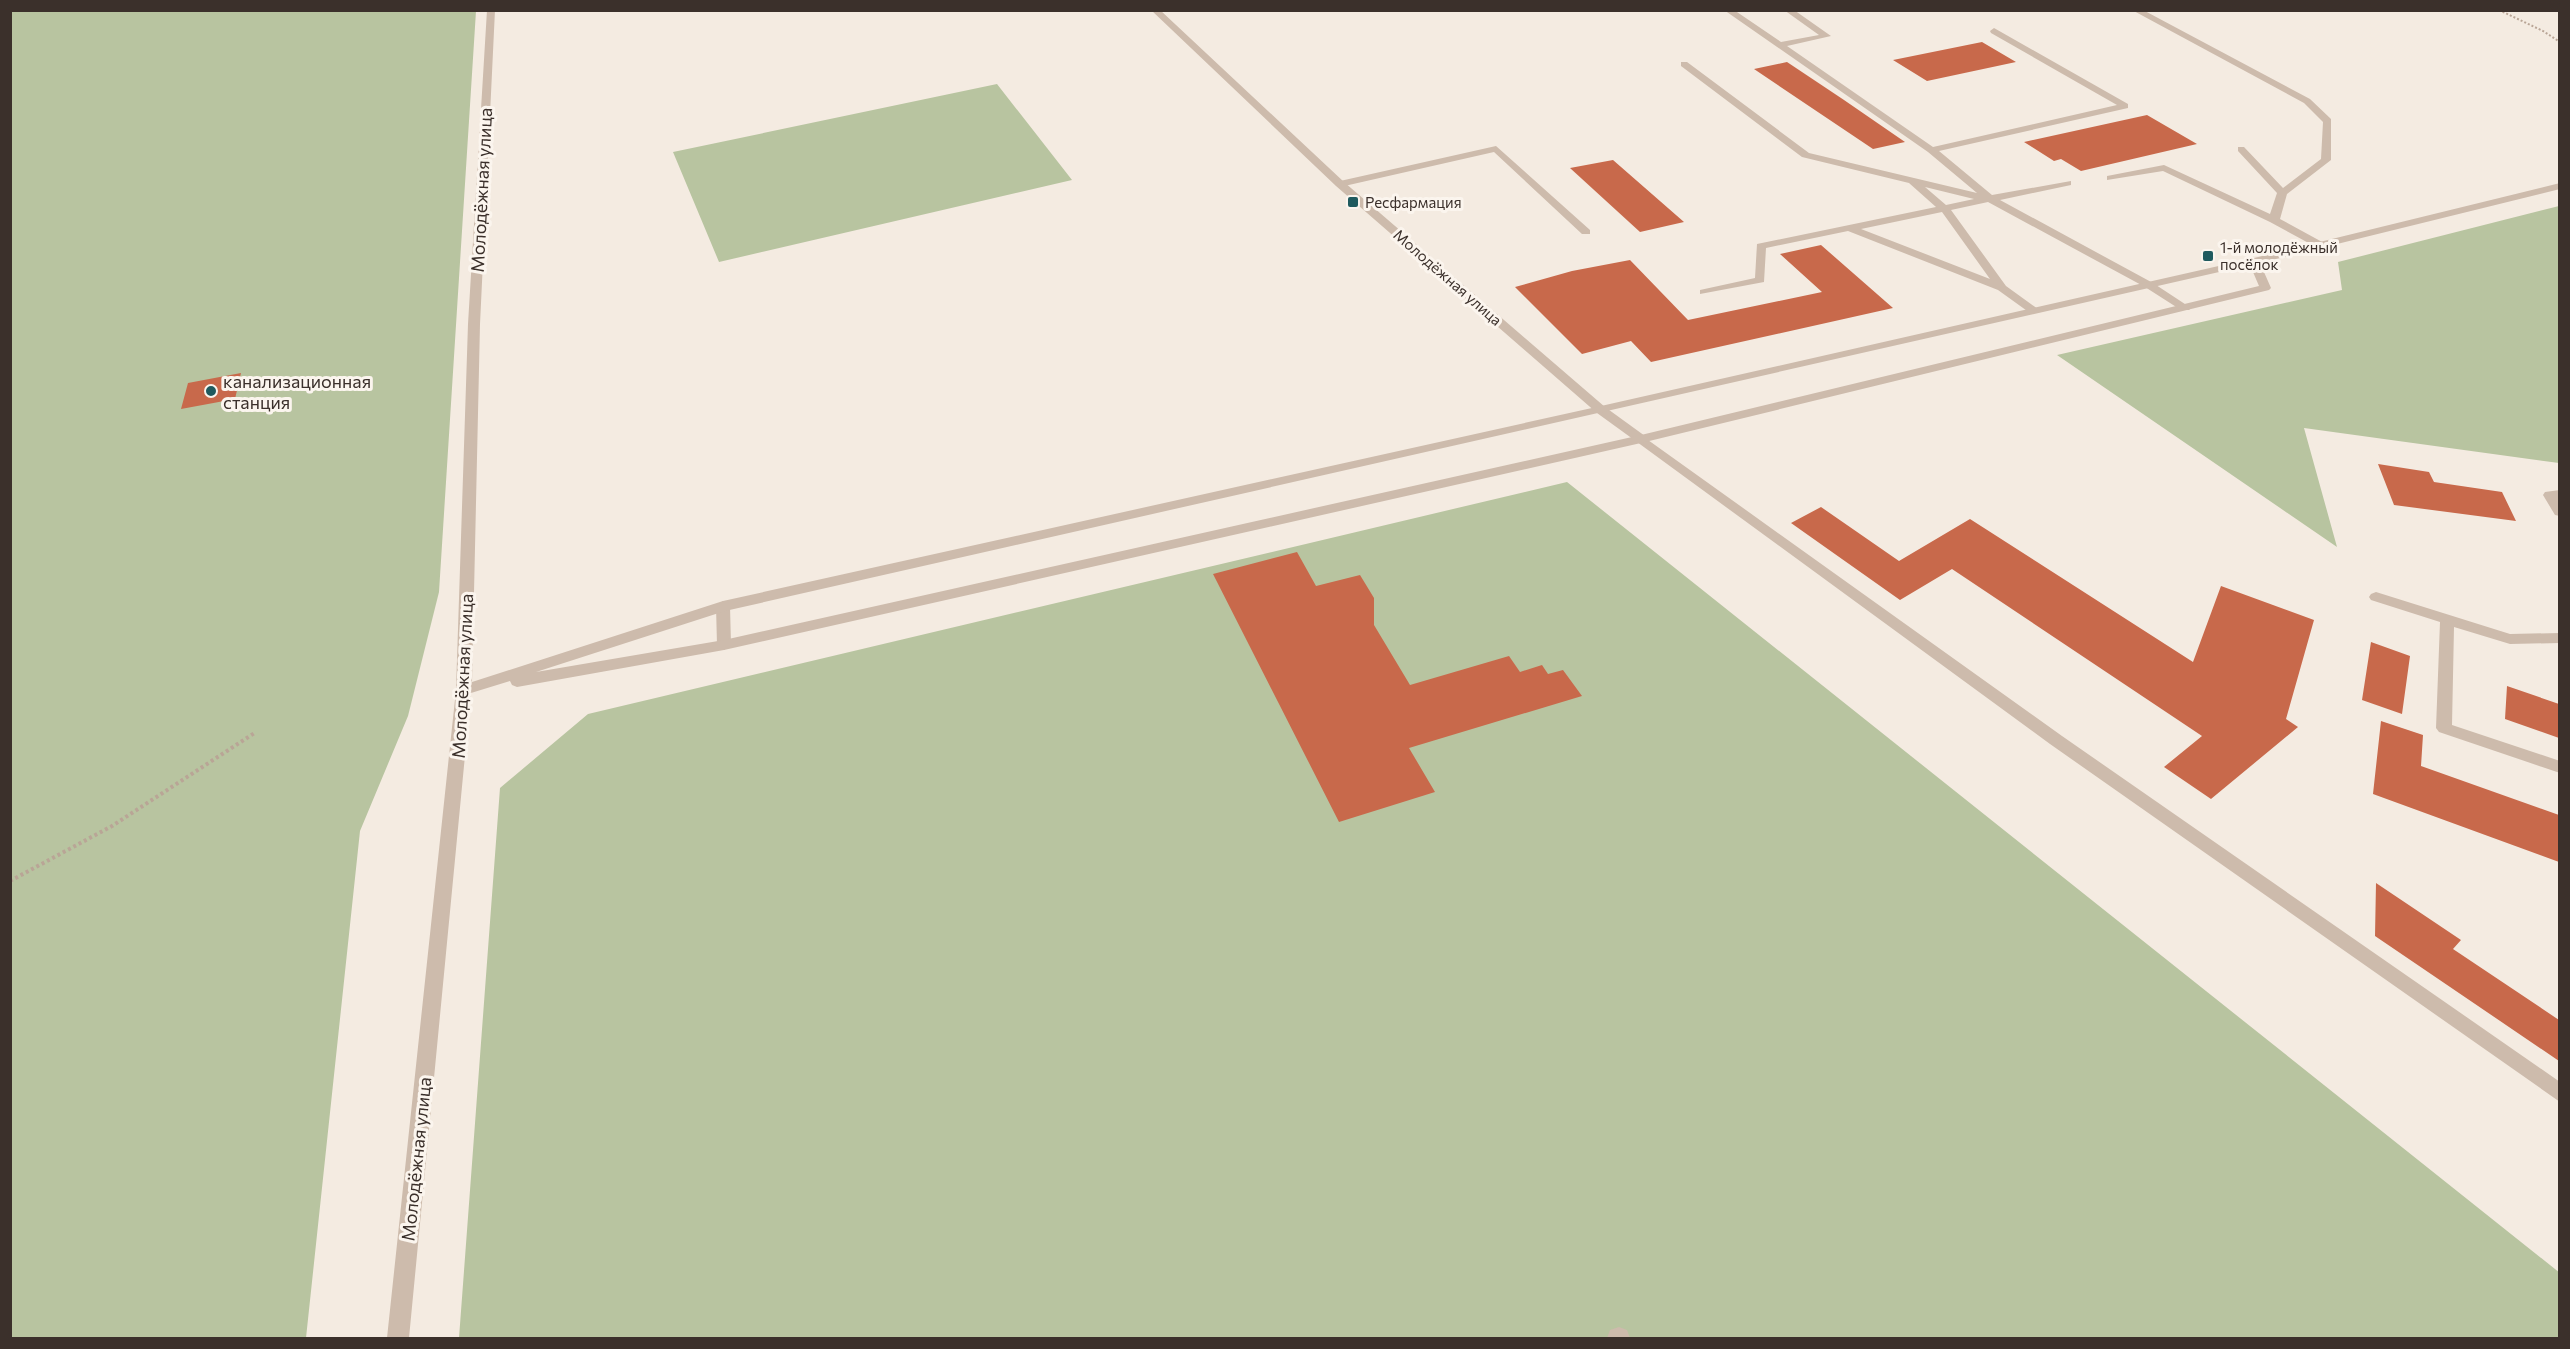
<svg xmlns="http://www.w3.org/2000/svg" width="2570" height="1349" font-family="Commissioner,sans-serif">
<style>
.green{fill:#b8c4a0}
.building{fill:#c8694b}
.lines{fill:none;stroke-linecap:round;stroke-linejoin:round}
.path-far1{stroke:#b9a596;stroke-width:2;stroke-dasharray:2 2;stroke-linecap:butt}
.path{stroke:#b9a596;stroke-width:4;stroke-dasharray:3 3;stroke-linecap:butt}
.service{fill:#cdbbac;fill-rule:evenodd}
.minor{fill:#cdbbac;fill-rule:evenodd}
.tertiary{fill:#cdbbac;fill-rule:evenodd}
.poi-dot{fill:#1f5a5e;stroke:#fbf5ee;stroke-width:2}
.labels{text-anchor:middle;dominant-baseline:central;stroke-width:6;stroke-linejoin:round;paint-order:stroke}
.far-poi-label{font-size:15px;fill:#3b302b;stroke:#fbf5ee;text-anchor:start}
.far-street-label{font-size:15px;fill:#3b302b;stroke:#fbf5ee}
.street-label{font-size:18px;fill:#3b302b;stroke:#fbf5ee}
.poi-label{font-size:18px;fill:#3b302b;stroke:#fbf5ee;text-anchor:start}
</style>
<rect width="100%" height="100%" fill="#f4ebe1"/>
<path class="green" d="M 10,11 L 476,11 L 439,592 L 408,716 L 360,831 L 306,1338 L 11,1338 Z
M 997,84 L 1072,180 L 719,262 L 673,152 Z
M 2559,206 L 2559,463 L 2304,428 L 2337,547 L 2057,355 L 2342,290 L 2338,262 Z
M 1567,482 L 2560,1273 L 2559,1338 L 459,1338 L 500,788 L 588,714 Z"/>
<path class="building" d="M 1982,42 L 2016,62 L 1927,81 L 1893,60 Z
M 1787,62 L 1844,100 L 1905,142 L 1873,149 L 1754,69 Z
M 2147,115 L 2197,144 L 2081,171 L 2061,159 L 2054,161 L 2024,142 Z
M 1613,160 L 1684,222 L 1640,232 L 1570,168 Z
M 1821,245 L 1893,308 L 1651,362 L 1631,341 L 1582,354 L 1515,287 L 1572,271 L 1630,260 L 1688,320 L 1822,292 L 1780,254 Z
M 241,373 L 235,399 L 181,409 L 188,383 Z
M 2378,464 L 2429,472 L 2434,482 L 2502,492 L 2516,521 L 2394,505 Z
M 1821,507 L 1899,561 L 1970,519 L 2193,662 L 2221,586 L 2314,620 L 2286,719 L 2298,727 L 2211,799 L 2164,767 L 2202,736 L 1952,569 L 1900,600 L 1791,523 Z
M 1297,552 L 1316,586 L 1360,575 L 1374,598 L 1374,625 L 1410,685 L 1509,656 L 1520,672 L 1542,665 L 1548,674 L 1563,670 L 1582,696 L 1409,748 L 1435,792 L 1339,822 L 1213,574 Z
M 2371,642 L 2410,656 L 2402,714 L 2362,700 Z
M 2507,686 L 2559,704 L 2559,738 L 2505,719 Z
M 2381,721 L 2423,735 L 2421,766 L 2559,815 L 2559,862 L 2373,794 Z
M 2376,883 L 2461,940 L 2453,949 L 2559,1020 L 2559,1061 L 2375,936 Z"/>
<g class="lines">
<path class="path-far1" d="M 2499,10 L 2543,31 L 2560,42"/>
<path class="path" d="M 10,881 L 112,826 L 256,732"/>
<path class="service" d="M 1724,10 L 1734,10 L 1781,42 L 1819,35 L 1784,10 L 1794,10 L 1831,36 L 1787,46 L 1933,147 L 2117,105 L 1991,33 L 1990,31 L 1994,28 L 2128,104 L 2128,108 L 1939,151 L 1992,195 L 2071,181 L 2071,185 L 2000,200 L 2153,283 L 2191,308 L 2189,310 L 2181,310 L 2145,287 L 1988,202 L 1951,210 L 2006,286 L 2038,309 L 2038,313 L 2030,313 L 1998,290 L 1848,231 L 1766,248 L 1764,282 L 1700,294 L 1700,290 L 1755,278 L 1757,244 L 1936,207 L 1909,183 L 1802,157 L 1681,66 L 1681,62 L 1687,62 L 1809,153 L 1977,193 L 1928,152 ZM 1925,187 L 1974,199 L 1946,205 ZM 1942,212 L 1990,279 L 1861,229 Z
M 2132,10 L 2143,10 L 2310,99 L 2331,119 L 2331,160 L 2287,194 L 2280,219 L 2324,243 L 2324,247 L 2316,247 L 2270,222 L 2163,171 L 2107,180 L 2107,176 L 2164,165 L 2270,214 L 2277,193 L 2238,151 L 2238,147 L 2244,147 L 2283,188 L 2321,159 L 2323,122 L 2304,103 Z
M 1496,146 L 1590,230 L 1590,234 L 1582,234 L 1494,152 L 1340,187 L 1335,184 L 1340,181 Z
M 1641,435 L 2062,736 L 2560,1082 L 2560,1102 L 2050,744 L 1637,442 L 1635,439 L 1637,436 Z
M 2560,490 L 2560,516 L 2555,515 L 2543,495 L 2545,492 Z
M 2376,592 L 2510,634 L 2560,633 L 2560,643 L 2510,644 L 2454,627 L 2452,725 L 2560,761 L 2560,773 L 2439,732 L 2436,728 L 2440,622 L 2371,600 L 2369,597 L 2371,594 Z
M 723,601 L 730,606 L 731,645 L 724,650 L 717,645 L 716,606 Z
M 1619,1327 L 1627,1330 L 1630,1338 L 1607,1338 L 1610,1330 Z"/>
<path class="minor" d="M 1151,10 L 1160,10 L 1344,182 L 1605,407 L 1645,436 L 1647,439 L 1645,442 L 1637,442 L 1597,413 L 1336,186 Z"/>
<path class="tertiary" d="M 487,10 L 495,10 L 480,324 L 472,682 L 723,601 L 1601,406 L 2254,258 L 2560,183 L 2560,189 L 2260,263 L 2271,288 L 2269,290 L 1641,443 L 724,650 L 517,687 L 512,685 L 510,681 L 471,693 L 409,1338 L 387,1338 L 456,690 L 468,324 ZM 2250,265 L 2259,286 L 1641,435 L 724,640 L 536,672 L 725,611 Z"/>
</g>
<g class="poi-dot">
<rect x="1347" y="196" width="12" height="12" rx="3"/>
<rect x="2202" y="250" width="12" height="12" rx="3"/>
<circle cx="211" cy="391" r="6"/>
</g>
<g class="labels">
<g class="far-poi-label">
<text x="1365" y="202">Ресфармация</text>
<text x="2220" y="247">1-й молодёжный<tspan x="2220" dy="17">посёлок</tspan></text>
</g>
<g class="far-street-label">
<text transform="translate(1448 277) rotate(41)">Молодёжная улица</text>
</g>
<g class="street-label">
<text transform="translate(481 190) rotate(-87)">Молодёжная улица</text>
<text transform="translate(462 676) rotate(-87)">Молодёжная улица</text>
<text transform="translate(416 1159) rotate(-84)">Молодёжная улица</text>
</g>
<g class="poi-label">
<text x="223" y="381">канализационная<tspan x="223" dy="21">станция</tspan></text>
</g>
</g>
<rect width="2570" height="1349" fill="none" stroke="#3b302b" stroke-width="24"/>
</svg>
